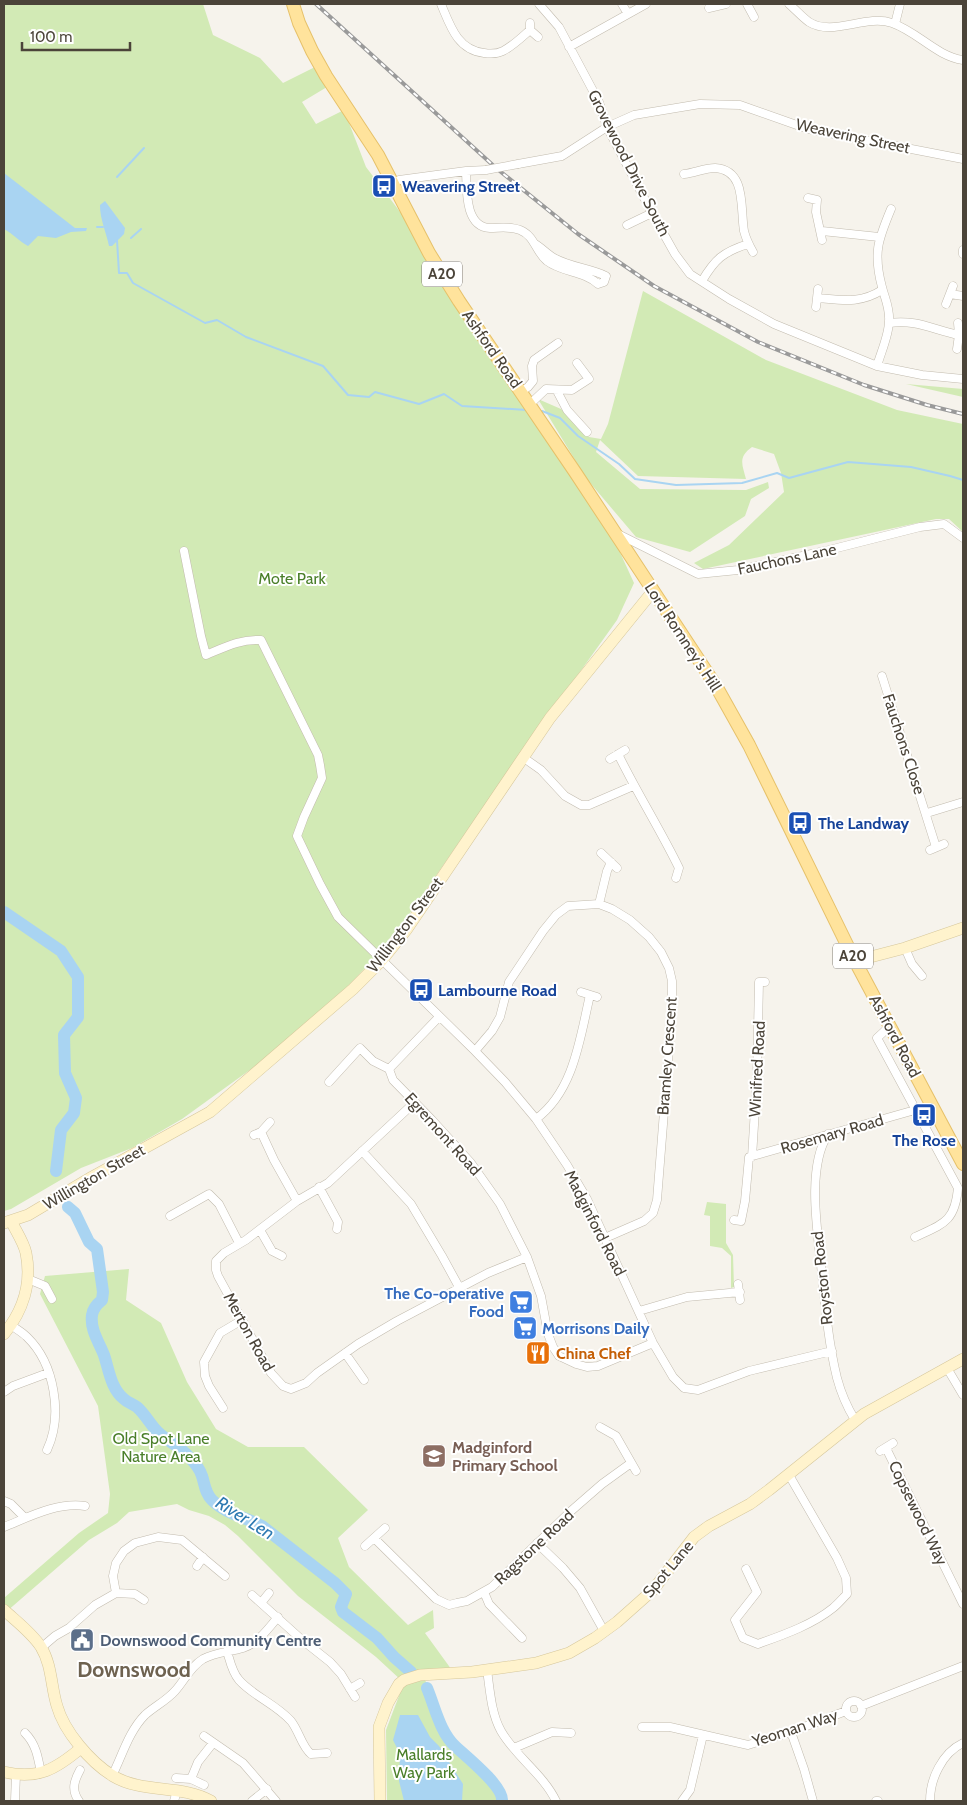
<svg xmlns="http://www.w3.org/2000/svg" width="967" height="1805" font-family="Cabin,sans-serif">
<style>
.green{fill:#d2eab5}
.water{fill:#a9d4f2}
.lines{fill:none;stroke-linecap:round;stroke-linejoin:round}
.stream{stroke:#a9d4f2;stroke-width:2}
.river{stroke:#a9d4f2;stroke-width:12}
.street-casing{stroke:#c2bbae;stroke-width:9}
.secondary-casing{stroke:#d6c79b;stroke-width:12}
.primary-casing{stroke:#e6c16a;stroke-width:14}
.street{stroke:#fff;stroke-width:8}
.secondary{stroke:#fff3cd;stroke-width:11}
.primary{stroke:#ffe39c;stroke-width:12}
.rail-casing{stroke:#9a9a9a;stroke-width:4}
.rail{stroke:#fff;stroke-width:2;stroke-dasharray:5.5;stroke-linecap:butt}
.street-bridge-casing{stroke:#c2bbae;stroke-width:9;stroke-linecap:butt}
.street-bridge{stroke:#fff;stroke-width:8}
.labels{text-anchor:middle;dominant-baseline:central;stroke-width:4;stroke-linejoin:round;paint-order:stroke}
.shield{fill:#fff;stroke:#817c74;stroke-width:1}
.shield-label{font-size:15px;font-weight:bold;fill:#4b4439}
.street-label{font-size:16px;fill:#4b4439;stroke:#fff}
.transit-label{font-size:16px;font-weight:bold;fill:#164399;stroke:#fff;text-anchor:start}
.park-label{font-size:16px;fill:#4a7f2a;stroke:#fff}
.shop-label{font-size:16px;font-weight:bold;fill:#366cbe;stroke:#fff;text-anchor:end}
.food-label{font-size:16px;font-weight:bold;fill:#c56008;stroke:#fff;text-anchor:start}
.education-label{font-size:16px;font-weight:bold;fill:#785e54;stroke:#fff;text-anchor:start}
.service-label{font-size:16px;font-weight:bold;fill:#4e5e75;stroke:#fff;text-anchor:start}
.water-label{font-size:18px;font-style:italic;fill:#2e7ab2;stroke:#fff}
.district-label{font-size:21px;font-weight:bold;fill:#6e6250;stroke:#fff}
</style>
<rect width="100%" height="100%" fill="#f6f3ec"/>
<path class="green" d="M4,4H203L213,35L260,58L283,83L315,67L327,87L302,102L316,124L344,110L366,167L410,225L507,383L566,463L618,548L634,583L617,620L480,812L408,916L366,967L340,995L265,1059L182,1119L132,1148L81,1168L11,1209L4,1211Z
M643,291L766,360L897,410L963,424V532L949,519H936L703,569L694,563L729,545L784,492L781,473L774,454L752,447C738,457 742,464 746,479L638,476L600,440L596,452L640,489L746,490L768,482L769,488L751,499L745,516L690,552L636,537L586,478L538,399L561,409L589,437L601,439L608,424Z
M906,384L963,389V397Z
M707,1202L726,1204V1243L733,1255L734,1287L731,1288V1256L722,1248L710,1246V1216L704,1215Z
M129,1269L126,1300L161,1323L187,1382L216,1429L248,1447H304L368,1510L338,1538L349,1567L408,1625L433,1610L434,1628L425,1633L454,1673L423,1678L430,1687L449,1734L503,1788V1801H387L386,1730L402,1688V1681L376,1657L298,1596L238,1536L225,1525L209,1516L189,1510L177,1504L129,1512L117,1523L89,1540L6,1612L4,1610V1598L79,1533L108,1513L110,1494L98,1406L40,1294L45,1276Z"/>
<path class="water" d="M4,173L75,228H87L86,231L71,232L56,238L38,236L28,246C19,241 13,234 4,229Z
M105,201L125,228L124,234L112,246H109C106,231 100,220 100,205Z
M400,1715H418L430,1737L439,1746L463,1784L462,1801H404L399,1781L400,1754L393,1740Z"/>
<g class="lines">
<path class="stream" d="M117,177L144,148
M97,227H103
M131,238L141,229
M117,240L119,273H127L133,283L205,323L217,320L246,337L323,366L348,395L369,397L375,392L419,404L444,394L462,406L527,410
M542,411L560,418L578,436L619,464L635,479L676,485L742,483L777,473L789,478L848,462L911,467L950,476L963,480"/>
<path class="river" d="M4,912L61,951L78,977V1017L64,1035L65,1073L76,1098L74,1113L61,1130L56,1171
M68,1207L75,1213L89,1242L97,1249L103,1292L102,1300C97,1304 93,1308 92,1315C90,1330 99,1342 104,1355C109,1370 111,1389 124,1399C128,1403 133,1404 137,1407C146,1415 151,1426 159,1433C169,1442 181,1447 189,1457C194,1462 200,1469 202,1476C205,1485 205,1493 212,1500C226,1514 245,1517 262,1526L335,1583L346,1594L341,1607L343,1612L377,1638L394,1657L411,1672
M427,1688C435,1707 440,1733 456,1747C467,1757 504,1787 502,1801"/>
<defs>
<path id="street" d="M441,4C450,25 457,50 484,53C490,54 497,54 503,51C513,46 522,37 530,30
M539,4L559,27L599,102L607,127L652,213L675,254L690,274L729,299L774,324L877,366L922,375L963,379
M622,4L628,14
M747,4L754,17
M789,4C796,10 802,17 809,22C833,37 865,14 892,23C918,32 936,56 963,60
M709,8L726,4
M530,23V30L538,37
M895,24L900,4
M569,47L646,4
M518,164L562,156L607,127L634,115L700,104L740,105L808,129L963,159
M466,171C467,188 464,227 490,228C500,228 510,226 520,230C535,236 535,251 547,261C563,273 584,271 598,284L604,282L606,276C589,268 570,267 554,258C547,254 542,248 535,244
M684,174C694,173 705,168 715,168C747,170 740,208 744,231C746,239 749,245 753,252
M399,180L466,171L486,170
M808,198L817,200L816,212L822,240
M627,225L652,213
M822,231L879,237
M963,254V250
M702,281C715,259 723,252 748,244
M950,294L963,296
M817,298C842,300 860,304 882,290
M946,304L953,286
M816,307L818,289
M889,323C917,319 933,330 959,335
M957,349L959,335L958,323
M877,366C881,352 889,335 889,321C890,308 885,299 882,287C873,253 878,240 891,209
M522,391L528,387L533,381L532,366L534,360L558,343
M557,391L567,410L587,432
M530,404L546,389L572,390L589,379L577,363
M618,534L698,574L738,570L825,551L920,527L944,524L963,538
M184,551L201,636L206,655C225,647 240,639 261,640L318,755L320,765L322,778L304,817L297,836L320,884L338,917L475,1051L505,1082L536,1119L567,1165L587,1199L653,1343L673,1377L684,1388L698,1390L749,1371L832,1351
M882,676L936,847
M618,754C637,793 660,829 679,868L676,878
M524,758L541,770L565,796L581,805H589L633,786
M610,759L625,750
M927,813L963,802
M930,850L944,844
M601,853L617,868
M599,904L607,871L611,862
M905,948L912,964L922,976
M581,992L597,997
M890,1026L877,1038L958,1188C955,1222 943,1224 915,1237
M475,1051L492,1031L500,1017L509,982L543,931L556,915L568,906L599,904L612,909L630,920L649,937L661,952L669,968L672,981V1011L657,1200L653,1213L644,1221L605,1238
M389,1069L393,1080L432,1120L471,1163L500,1204L527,1257L541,1296L548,1334L553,1347L559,1356L576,1364L587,1367L598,1366L653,1343
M389,1069L439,1017
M329,1082L360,1048L373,1061L389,1069
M414,1103L328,1183L297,1201L246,1240L224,1253L216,1261V1270L218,1276L271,1373L283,1386L291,1389L306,1383L317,1373L358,1344L397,1321L488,1273L527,1257
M536,1119C574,1091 580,1038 590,995
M261,1132L274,1160L297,1201
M828,1134C807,1167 817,1228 821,1265C825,1303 828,1341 837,1378C841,1393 847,1407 855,1420
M254,1135L261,1132L270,1122
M362,1151L411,1204L442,1256L459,1287
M752,1157L757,1077L759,982H765
M319,1187L338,1222L337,1229
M170,1216L209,1194L219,1204L239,1243
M734,1220L741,1221L745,1201L749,1157L915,1110
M260,1230L272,1251L282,1256
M28,1279L45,1286L52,1299
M738,1284L740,1300
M639,1311L687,1297L740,1292
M11,1325C16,1329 22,1332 27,1337C55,1364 63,1416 47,1450
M345,1353L364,1380
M947,1368L963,1395
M4,1392L13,1386L48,1373
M223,1408L209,1386L205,1376L204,1362L220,1333L242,1320
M600,1427L616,1436L636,1471
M886,1448L963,1604
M880,1451L893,1443
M4,1501L11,1504L24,1517
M4,1527C29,1517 57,1502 85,1506
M374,1538L436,1599L449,1605L457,1603L467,1601L492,1587L571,1511L602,1484L631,1463
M537,1543L563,1568L580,1588L604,1631
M365,1546L385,1528
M197,1566L203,1557
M746,1569L757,1592L735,1620L743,1638L758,1644C783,1635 812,1625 833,1608C838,1604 842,1599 847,1594L846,1578L837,1558L789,1475
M484,1592L489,1604L522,1638
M116,1593L113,1576L116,1563L124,1551L135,1543L158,1537L182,1540L225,1576
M252,1595L301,1639L330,1662L341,1674L355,1697
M261,1603L269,1593
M41,1648L55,1636L69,1628L95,1605L116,1593L135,1594L144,1600
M227,1651C230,1661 232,1672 239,1680C253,1696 276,1704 291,1721C299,1731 302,1747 311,1754L327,1753
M487,1670C490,1690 491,1713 501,1731C516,1757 543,1774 556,1801
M350,1689L360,1683
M846 1709a8 8 0 1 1 16 0a8 8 0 1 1-16 0Z
M861,1706L963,1666
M642,1727H670L748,1745L791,1732L846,1711
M791,1732L804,1769L813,1801
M25,1733C36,1744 38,1757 41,1773
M204,1736L243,1763L276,1801
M514,1748L552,1732L571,1733
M112,1776C122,1756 129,1731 145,1715C155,1706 166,1701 175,1691C185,1680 190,1667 203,1659C216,1652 230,1652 243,1648C258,1643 268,1629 278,1617
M176,1778L191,1779L204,1785
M191,1779L198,1762L213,1743
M15,1801L16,1774
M79,1801C71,1790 74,1781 80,1770
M174,1801L177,1791
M252,1801L267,1789
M682,1801L690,1790L703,1735
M876,1801H878
M930,1801C930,1779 942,1753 963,1743"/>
<path id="secondary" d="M855,961L905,948L963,928
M4,1223L28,1215L92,1177L210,1112L353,989L382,960L407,929L550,718L653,591
M4,1334C23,1311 32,1283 26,1253C24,1243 16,1231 11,1221
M4,1610C16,1621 32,1633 41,1647C52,1665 51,1687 57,1706C64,1731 90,1762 113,1776C143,1794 181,1784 211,1801
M4,1772C38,1780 56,1769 81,1748
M380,1801L379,1727L388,1703L399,1684L404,1680L420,1675L472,1672L536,1663L569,1653L595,1638L617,1622L653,1590L694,1537L709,1526L750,1504L769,1490L864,1414L963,1359"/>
<path id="primary" d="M293,4L299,23L312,51L326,76L378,155L429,253L459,301L575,472L716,686L749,745L855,961L963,1164"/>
</defs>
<use href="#street" class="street-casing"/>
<use href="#secondary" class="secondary-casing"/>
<use href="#primary" class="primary-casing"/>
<use href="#street" class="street"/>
<use href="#secondary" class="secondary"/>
<use href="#primary" class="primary"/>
<defs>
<path id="rail" d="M316,4L496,168L578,234L654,286L758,342L864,385L927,405L963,414"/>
</defs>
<use href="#rail" class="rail-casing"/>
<use href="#rail" class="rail"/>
<defs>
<path id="street-bridge" d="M486,170L518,164"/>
</defs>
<use href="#street-bridge" class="street-bridge-casing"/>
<use href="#street-bridge" class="street-bridge"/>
</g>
<defs>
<symbol id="bus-square" viewBox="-11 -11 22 22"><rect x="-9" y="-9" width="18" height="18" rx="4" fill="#1a4fb4" stroke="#fff"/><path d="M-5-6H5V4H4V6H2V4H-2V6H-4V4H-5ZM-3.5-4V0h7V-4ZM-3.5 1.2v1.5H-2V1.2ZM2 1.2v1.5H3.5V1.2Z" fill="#fff"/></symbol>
<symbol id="supermarket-square" viewBox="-11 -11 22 22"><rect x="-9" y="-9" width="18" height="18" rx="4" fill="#3f7fe0" stroke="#fff"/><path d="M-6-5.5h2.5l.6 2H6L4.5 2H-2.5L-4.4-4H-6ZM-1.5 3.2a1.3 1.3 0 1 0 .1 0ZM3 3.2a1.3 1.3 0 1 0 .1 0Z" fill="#fff"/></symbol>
<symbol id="restaurant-square" viewBox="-11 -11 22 22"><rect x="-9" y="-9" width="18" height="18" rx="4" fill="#e8710a" stroke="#fff"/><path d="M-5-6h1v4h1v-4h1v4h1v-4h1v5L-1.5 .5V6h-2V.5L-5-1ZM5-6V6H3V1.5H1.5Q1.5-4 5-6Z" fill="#fff"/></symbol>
<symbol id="school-square" viewBox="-11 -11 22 22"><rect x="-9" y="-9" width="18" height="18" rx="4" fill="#8d6e63" stroke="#fff"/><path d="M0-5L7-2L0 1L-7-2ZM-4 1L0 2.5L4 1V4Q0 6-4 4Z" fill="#fff"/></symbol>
<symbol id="civic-square" viewBox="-11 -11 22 22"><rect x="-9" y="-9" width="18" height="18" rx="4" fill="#5c6f8a" stroke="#fff"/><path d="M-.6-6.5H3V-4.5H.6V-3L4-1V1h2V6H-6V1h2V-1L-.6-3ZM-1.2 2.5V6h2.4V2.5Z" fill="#fff"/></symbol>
</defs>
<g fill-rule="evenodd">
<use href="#bus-square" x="370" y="172" width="28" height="28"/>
<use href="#bus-square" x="786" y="809" width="28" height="28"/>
<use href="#bus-square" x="407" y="976" width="28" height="28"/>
<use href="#bus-square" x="910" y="1101" width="28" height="28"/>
<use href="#supermarket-square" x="507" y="1288" width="28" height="28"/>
<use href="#supermarket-square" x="511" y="1314" width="28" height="28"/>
<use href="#restaurant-square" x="524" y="1339" width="28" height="28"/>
<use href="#school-square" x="420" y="1442" width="28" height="28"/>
<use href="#civic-square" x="68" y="1626" width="28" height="28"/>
</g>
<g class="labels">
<g class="shield">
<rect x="422" y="261.5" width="40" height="25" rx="4"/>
<rect x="833" y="943.5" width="40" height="25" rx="4"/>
</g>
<g class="shield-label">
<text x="442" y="274">A20</text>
<text x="853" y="956">A20</text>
</g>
<g class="street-label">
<text transform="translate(853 136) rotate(12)">Weavering Street</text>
<text transform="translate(629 163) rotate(63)">Grovewood Drive South</text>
<text transform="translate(492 349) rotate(55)">Ashford Road</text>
<text transform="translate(787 559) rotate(-12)">Fauchons Lane</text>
<text transform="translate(683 637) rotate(57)">Lord Romney's Hill</text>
<text transform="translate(904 744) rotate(72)">Fauchons Close</text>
<text transform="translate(405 925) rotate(-53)">Willington Street</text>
<text transform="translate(895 1036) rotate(62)">Ashford Road</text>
<text transform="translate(667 1056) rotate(-86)">Bramley Crescent</text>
<text transform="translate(757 1069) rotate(-87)">Winifred Road</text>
<text transform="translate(443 1134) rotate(48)">Egremont Road</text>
<text transform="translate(832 1134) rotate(-16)">Rosemary Road</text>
<text transform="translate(94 1177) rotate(-30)">Willington Street</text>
<text transform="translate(595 1223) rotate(63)">Madginford Road</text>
<text transform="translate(822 1278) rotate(-96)">Royston Road</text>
<text transform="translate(249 1332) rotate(61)">Merton Road</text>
<text transform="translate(918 1513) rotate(64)">Copsewood Way</text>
<text transform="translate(534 1547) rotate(-43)">Ragstone Road</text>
<text transform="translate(668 1569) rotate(-50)">Spot Lane</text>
<text transform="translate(795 1728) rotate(-18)">Yeoman Way</text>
</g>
<g class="transit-label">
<text x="402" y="186">Weavering Street</text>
<text x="818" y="823">The Landway</text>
<text x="438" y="990">Lambourne Road</text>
<text x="924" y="1140" text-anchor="middle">The Rose</text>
</g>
<g class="park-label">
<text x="292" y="578">Mote Park</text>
<text x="161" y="1438">Old Spot Lane<tspan x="161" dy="18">Nature Area</tspan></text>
<text x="424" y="1754">Mallards<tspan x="424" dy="18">Way Park</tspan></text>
</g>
<g class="shop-label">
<text x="504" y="1293">The Co-operative<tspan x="504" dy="18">Food</tspan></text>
<text x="542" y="1328" text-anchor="start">Morrisons Daily</text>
</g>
<g class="food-label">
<text x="556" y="1353">China Chef</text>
</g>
<g class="education-label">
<text x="452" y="1447">Madginford<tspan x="452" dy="18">Primary School</tspan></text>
</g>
<g class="service-label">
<text x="100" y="1640">Downswood Community Centre</text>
</g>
<g class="water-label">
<text transform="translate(245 1518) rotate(32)">River Len</text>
</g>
<g class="district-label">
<text x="134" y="1669">Downswood</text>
</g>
</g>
<rect width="967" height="1805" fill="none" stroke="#4b4439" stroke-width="10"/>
<path d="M22 42v8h108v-8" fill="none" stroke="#4b4439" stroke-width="2.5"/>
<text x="30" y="42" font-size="15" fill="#4b4439" stroke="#ffffff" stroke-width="4" paint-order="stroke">100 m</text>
</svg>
